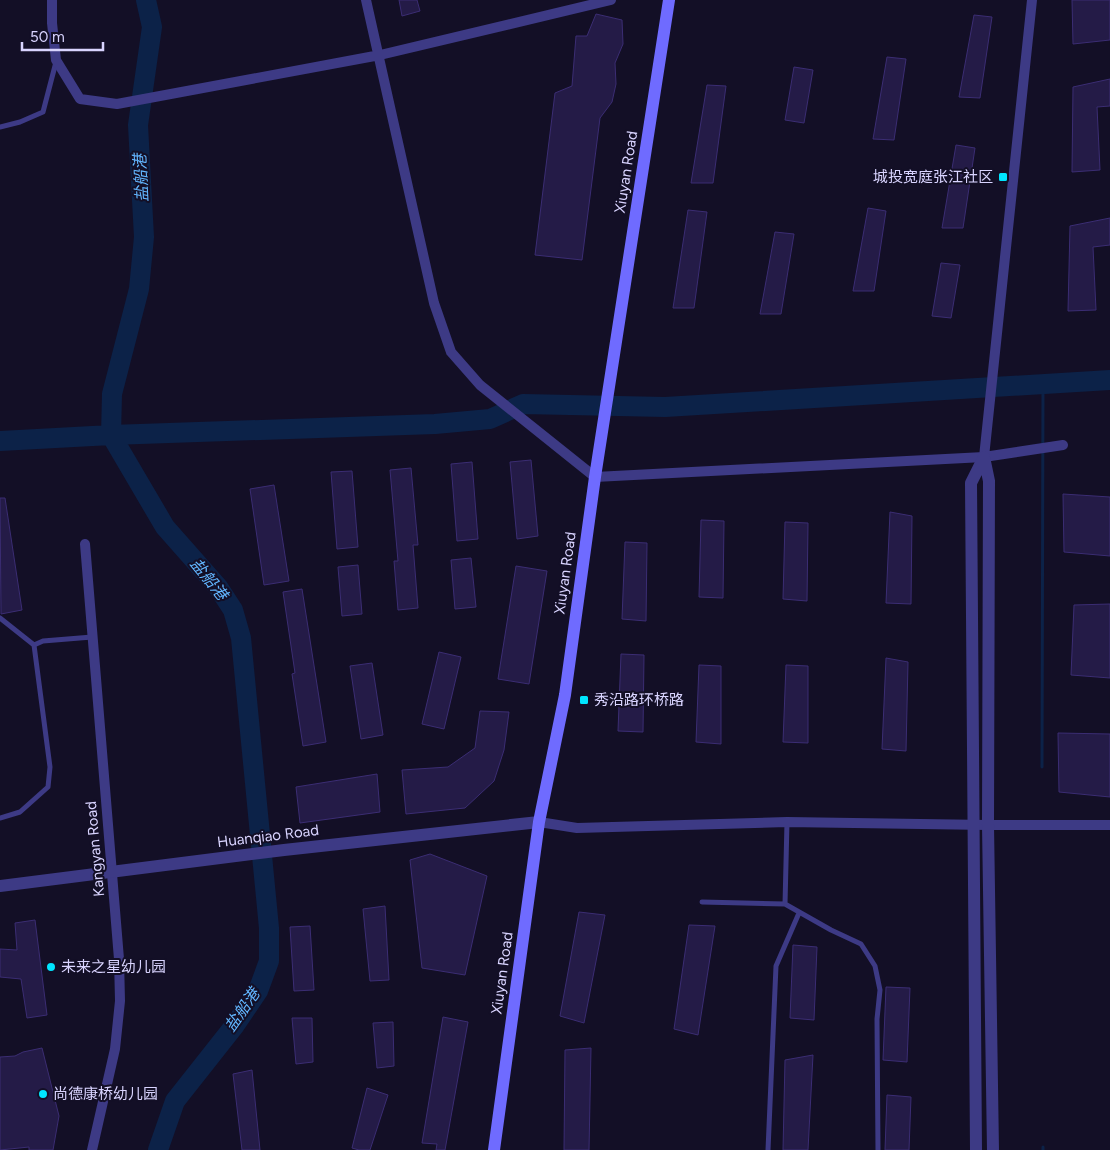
<svg xmlns="http://www.w3.org/2000/svg" width="1110" height="1150" font-family="Figtree,'Noto Sans SC',sans-serif">
<style>
.lines{fill:none;stroke-linecap:round;stroke-linejoin:round}
.stream{stroke:#0c2248;stroke-width:3}
.river{stroke:#0c2248;stroke-width:20}
.building{fill:#241b47;stroke:#3b2d73}
.service{stroke:#3d3a85;stroke-width:5}
.minor{stroke:#3d3a85;stroke-width:10}
.tertiary{stroke:#3d3a85;stroke-width:12}
.secondary{stroke:#6f6bff;stroke-width:12}
.poi-dot{fill:#00e5ff;stroke:#130f26;stroke-width:2}
.labels{text-anchor:middle;dominant-baseline:central;stroke-width:4;stroke-linejoin:round;paint-order:stroke}
.street-label{font-size:15px;fill:#d9d4ff;stroke:#130f26}
.poi-label{font-size:15px;fill:#d9d4ff;stroke:#130f26;text-anchor:start}
.water-label{font-size:16px;font-style:italic;fill:#62b6ff;stroke:#130f26}
</style>
<rect width="100%" height="100%" fill="#130f26"/>
<g class="lines">
<path class="stream" d="M1042,767L1043,384
M1043,1150V1147"/>
<path class="river" d="M146,0L152,27L138,125L144,237L139,289L112,394L111,435L165,527L218,587L233,610L241,638L269,928V961L258,991L235,1025L175,1101L158,1150
M0,441L111,435L435,424L490,419L523,404L665,407L1110,380"/>
</g>
<path class="building" d="M399,0H417L420,11L402,16Z
M1072,0H1110V40L1073,44Z
M596,14L622,20L623,44L615,63L616,84L612,102L600,118L582,260L535,255L555,93L572,86L576,36H587Z
M974,15L992,17L980,98L959,97Z
M887,57L906,59L894,140L873,139Z
M794,67L813,70L804,123L785,120Z
M1110,79V106L1097,107L1100,170L1072,172L1073,87Z
M707,85L726,86L713,183H691Z
M956,145L975,148L963,228H942Z
M868,208L886,211L874,291H853Z
M688,210L707,212L694,308H673Z
M1110,218V245L1093,247L1096,310L1068,311L1070,226Z
M775,232L794,234L781,314H760Z
M941,263L960,265L951,318L932,316Z
M531,460L538,536L517,539L510,462Z
M472,462L478,539L457,541L451,464Z
M411,468L418,545H413L418,608L398,610L394,561H398L390,470Z
M352,471L358,547L337,549L331,472Z
M274,485L289,581L264,585L250,489Z
M1063,494L1110,497V556L1064,552Z
M0,498H5L22,610L1,614Z
M890,512L912,516L911,604L886,603Z
M701,520L724,521L723,598L699,597Z
M785,522L808,523L807,601L783,599Z
M625,542L647,543L646,621L622,619Z
M471,558L476,607L455,609L451,560Z
M358,565L362,614L342,616L338,567Z
M516,566L547,571L529,684L498,679Z
M302,589L326,742L303,746L292,674L295,673L283,592Z
M1110,604V678L1071,675L1074,605Z
M439,652L461,657L444,729L422,724Z
M621,654L644,655L643,732L618,731Z
M886,658L908,662L906,751L882,749Z
M372,663L383,735L361,739L350,666Z
M699,665L721,666V744L696,742Z
M786,665L808,666V743L783,742Z
M480,711L509,712L504,750L494,781L465,808L406,814L402,770L448,767L475,748Z
M1058,733L1110,734V797L1059,792Z
M377,774L380,812L300,823L296,787Z
M430,854L487,876L465,975L422,968L410,860Z
M385,906L389,980L370,981L363,909Z
M579,912L605,915L584,1023L560,1016Z
M35,920L47,1015L27,1018L21,979L0,977V949L17,950L15,923Z
M689,925L715,926L698,1035L674,1029Z
M310,926L314,990L294,991L290,927Z
M793,945L817,947L814,1020L790,1018Z
M886,987L910,988L907,1062L883,1060Z
M443,1017L468,1022L445,1150H436L437,1144L422,1143Z
M292,1018H312L313,1062L296,1064Z
M393,1022L394,1066L377,1068L373,1023Z
M42,1048L59,1116L53,1150H29V1147L0,1150V1057L15,1056L23,1052Z
M591,1048L589,1150H564L565,1050Z
M813,1055L808,1150H783L785,1060Z
M252,1070L260,1150H242L233,1074Z
M367,1088L388,1095L370,1150H359L352,1148Z
M887,1095L911,1097L909,1150H885Z"/>
<g class="lines">
<path class="service" d="M0,127L20,122L43,112L56,62
M0,618L34,645L50,767L48,787L20,812L0,818
M34,645L43,641L92,637
M702,902L785,904L831,930L861,944L875,966L880,990L877,1019L878,1150
M785,904L787,822
M768,1150L776,966L799,913"/>
<path class="minor" d="M52,0V23L56,60L80,99L117,104L380,55L611,0
M366,0L434,303L451,352L480,385L595,477L984,457L1063,445
M984,457L1032,0
M85,544L119,959L120,1001L115,1049L92,1150
M539,822L577,828L787,822L988,825H1110"/>
<path class="tertiary" d="M984,457L989,481L988,825L993,1150
M0,886L284,850L539,822
M976,1150L971,483L984,457"/>
<path class="secondary" d="M494,1150L539,822L565,695L595,477L669,0"/>
</g>
<g class="poi-dot">
<rect x="998" y="172" width="10" height="10" rx="2.5"/>
<rect x="579" y="695" width="10" height="10" rx="2.5"/>
<circle cx="51" cy="967" r="5"/>
<circle cx="43" cy="1094" r="5"/>
</g>
<g class="labels">
<g class="street-label">
<text transform="translate(626 172) rotate(-81)">Xiuyan Road</text>
<text transform="translate(565 573) rotate(-82)">Xiuyan Road</text>
<text transform="translate(268 836) rotate(-7)">Huanqiao Road</text>
<text transform="translate(95 849) rotate(-95)">Kangyan Road</text>
<text transform="translate(502 973) rotate(-82)">Xiuyan Road</text>
</g>
<g class="poi-label">
<text x="993" y="177" text-anchor="end">城投宽庭张江社区</text>
<text x="594" y="700">秀沿路环桥路</text>
<text x="61" y="967">未来之星幼儿园</text>
<text x="53" y="1094">尚德康桥幼儿园</text>
</g>
<g class="water-label">
<text transform="translate(141 178) rotate(-93)">盐船港</text>
<text transform="translate(209 579) rotate(51)">盐船港</text>
<text transform="translate(242 1010) rotate(-55)">盐船港</text>
</g>
</g>
<path d="M22 42v8h81v-8" fill="none" stroke="#d9d4ff" stroke-width="2.5"/>
<text x="30" y="42" font-size="15" fill="#d9d4ff" stroke="#130f26" stroke-width="4" paint-order="stroke">50 m</text>
</svg>
